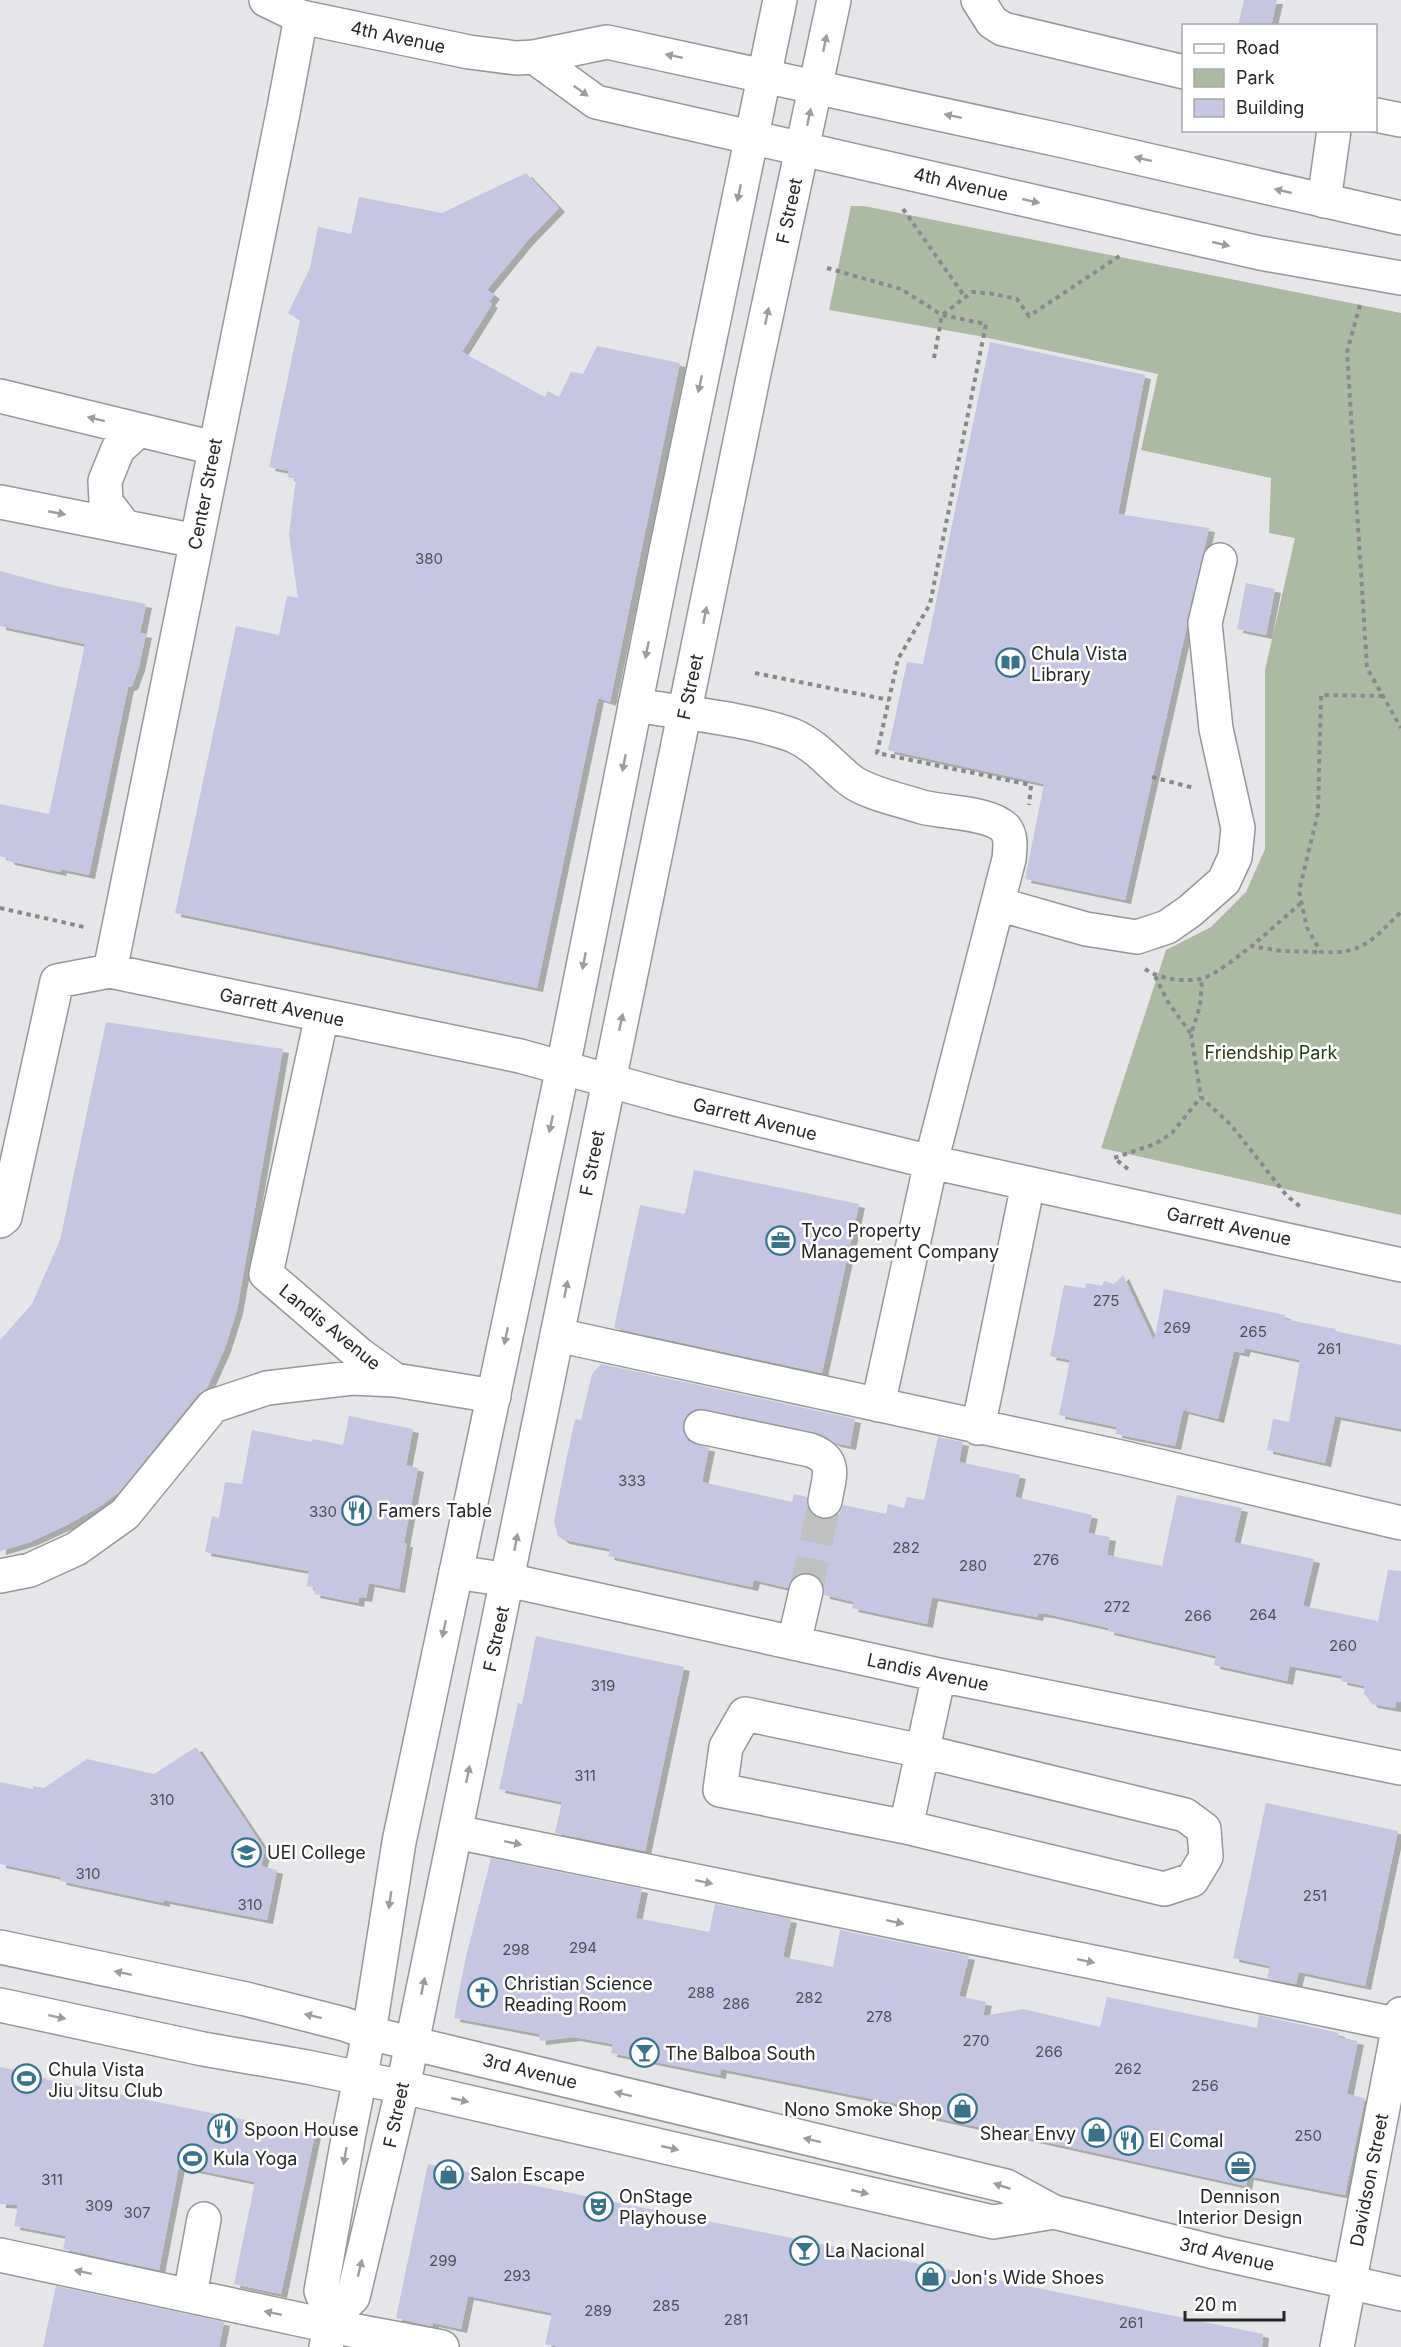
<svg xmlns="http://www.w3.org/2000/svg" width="1401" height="2347" font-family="Inter,sans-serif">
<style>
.green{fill:#acbaa3}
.building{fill:#c6c5e2;filter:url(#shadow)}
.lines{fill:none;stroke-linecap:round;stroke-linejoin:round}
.minor-tunnel{stroke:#c0c0c1;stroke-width:33;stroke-dasharray:33 16;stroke-linecap:butt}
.minor-casing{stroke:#979799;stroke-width:36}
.major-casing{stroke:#979799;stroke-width:36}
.path{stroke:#89898b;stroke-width:4;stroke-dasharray:4.5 4.5;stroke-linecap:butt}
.minor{stroke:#fff;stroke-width:33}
.major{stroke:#fff;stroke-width:33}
.oneway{fill:#9d9d9e}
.labels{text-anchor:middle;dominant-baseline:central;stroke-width:5;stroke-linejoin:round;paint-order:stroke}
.number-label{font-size:15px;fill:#4e4e56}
.street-label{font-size:18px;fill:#262627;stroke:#fff}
.poi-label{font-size:18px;fill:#262627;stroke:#fff;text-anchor:start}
.park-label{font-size:18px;fill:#263c14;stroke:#fff}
</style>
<defs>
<filter id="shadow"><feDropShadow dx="6" dy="4" stdDeviation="0" flood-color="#0004"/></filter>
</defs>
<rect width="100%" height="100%" fill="#e6e6e8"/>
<path class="green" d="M851,206H864L1401,313V1215L1101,1148L1166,950L1211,927L1246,892L1265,849V670L1295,538L1269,533L1271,478L1141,450L1158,374L979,336L829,310Z"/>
<path class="building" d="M1244,0H1277L1271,26H1238Z
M526,173L559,208L528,240L487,290L494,295L489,302L492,304L462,352L545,397L548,391L559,397L571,372L583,374L597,346L680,363L610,702L598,698L537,988L175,913L236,626L279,635L287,596L298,598L289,535L296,479L288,477L289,471L269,467L300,320L288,313L310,268L318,227L351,234L359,197L442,213Z
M990,342L1145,375L1118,514L1209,528L1125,900L1025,879L1044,784L888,750L907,662L923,664Z
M0,571L56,586L146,604L140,633L146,634L139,667L132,686L128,687L89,875L61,869L60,872L9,861L7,858L0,856V804L49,814L85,644L0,626Z
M1246,583L1275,589L1266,635L1237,629Z
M106,1022L283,1049L237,1310L225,1348L207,1388L198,1394L119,1492L102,1505L67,1525L30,1542L0,1551V1340L32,1304L60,1240Z
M694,1170L859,1204L822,1373L614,1328L640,1205L685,1214Z
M1123,1275L1154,1341L1164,1289L1285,1315L1284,1319L1336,1329L1335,1331L1401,1345V1429L1335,1416L1325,1463L1267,1450L1273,1419L1289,1422L1300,1360L1245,1348L1243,1353L1234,1351L1218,1419L1183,1410L1175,1446L1116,1434L1117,1427L1059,1415L1070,1360L1050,1356L1064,1285L1085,1288L1086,1283L1102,1286L1104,1281L1114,1284Z
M601,1364L855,1419L850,1446L835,1443L814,1432L705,1409H695L687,1414L683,1423V1432L688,1441L709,1448L702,1482L792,1502L794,1494L807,1497L808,1508L812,1515L821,1519L832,1518L840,1513L843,1505L886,1514L888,1504L904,1508L907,1497L924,1500L938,1437L963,1442L959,1462L1020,1475L1015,1497L1092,1515L1088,1533L1110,1537L1107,1555L1162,1566L1177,1495L1242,1508L1234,1542L1314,1559L1303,1606L1378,1621L1388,1570L1401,1571V1702L1396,1701L1395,1708L1372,1704L1364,1693L1365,1686L1341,1681L1342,1676L1290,1666L1287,1681L1214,1665L1216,1656L1108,1631L1109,1628L1047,1614L1038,1613L1037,1617L932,1597L927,1624L852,1608L854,1602L824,1595V1585L819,1578L811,1573H801L793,1578L788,1588L754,1580L752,1587L608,1556L610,1549L564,1540L558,1536L554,1521L566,1461L575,1419L581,1420L592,1374Z
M349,1416L413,1429L406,1465L418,1468L404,1543H407L399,1589L369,1583L366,1598L359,1597L358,1603L314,1594L315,1588L307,1586L309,1571L205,1552L212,1516L219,1518L225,1482L242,1484L252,1430L312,1442L313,1439L343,1445Z
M536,1636L684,1667L645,1851L555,1833L562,1802L499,1789L518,1703L522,1704Z
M196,1747L265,1850L261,1866L277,1870L267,1920L164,1900V1903L60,1881L61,1877L0,1864V1782L33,1789V1786L44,1788L87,1759L154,1774Z
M1266,1803L1398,1831L1365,1986L1299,1972L1296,1984L1267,1979L1270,1966L1233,1958Z
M491,1858L642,1889L636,1918L709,1932L715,1904L791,1919L783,1957L833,1967L840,1930L969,1956L959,1996L986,2002L983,2016L1023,2009L1100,2027L1107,1997L1257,2028L1259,2015L1339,2033L1338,2037L1358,2041L1347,2094L1365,2098L1345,2195L1248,2176L1246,2186L901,2110L903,2105L721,2069L720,2075L611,2053L613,2044L574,2037L540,2041L539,2034L454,2018L465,1961Z
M0,2067L40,2075L39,2078L315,2134L281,2294L234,2284L255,2182L179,2166L159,2270L63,2249L66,2236L14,2226L18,2205L0,2204Z
M428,2164L1263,2334L1262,2347H560L545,2344L552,2313L468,2296L461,2329L433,2323V2326L426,2325L396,2318Z
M56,2286L224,2322L219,2347H43Z"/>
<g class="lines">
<path class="minor-tunnel" d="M806,1591L825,1501"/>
<defs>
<path id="minor" d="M978,0L992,22L1003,29L1184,72
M1376,115L1401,120
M1324,201L1334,130
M0,396L214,448
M0,502L196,541
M125,527L106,502L105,481L118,449L139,430
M635,705C683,713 748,719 792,735C816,745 830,764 850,780C866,793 901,800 922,807C944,813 989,812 1005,828C1012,837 1010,848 1009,859L931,1162L878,1405
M998,904L1086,929L1137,937L1167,927L1190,911L1224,881L1235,857L1238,828L1216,729L1205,623L1220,560
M110,971L283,113L301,17
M322,1015L266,1274L359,1354L395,1380
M0,1221L5,1217L57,981L110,971L520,1056L672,1098L931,1162L1401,1265
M557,1335L1125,1458L1401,1523
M701,1427L810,1450C838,1460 829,1476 825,1501
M978,1428L1028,1184
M456,1572L508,1580L939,1675L1401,1768
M0,1576L30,1570L76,1549L125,1514L213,1406L267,1388L352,1378L395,1380L494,1396
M794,1643L806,1591
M745,1714L922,1751L1185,1815L1204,1829L1206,1857L1192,1880L1164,1889L906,1827L720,1790L726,1747Z
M906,1827L939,1675
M456,1832L1401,2025
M0,2255L330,2326L442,2347
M190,2295L204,2219
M1337,2347L1401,2014"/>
<path id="major" d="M266,0L301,17L469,52L516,58L534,57L607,42L1064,141L1401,218
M534,57L596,102L1260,253L1401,278
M0,1947L246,1999L344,2024L369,2033L1006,2186L1054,2212L1218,2253L1401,2294
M0,2005L203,2049L307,2067L403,2087L993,2222L1054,2212
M332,2317L321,2291L349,2133L369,2033L399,1842L563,1067L666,551L780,0
M326,2347L332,2317L353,2297L403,2087L754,373L834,0"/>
</defs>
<use href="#minor" class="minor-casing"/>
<use href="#major" class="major-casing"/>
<path class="path" d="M903,209L965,297
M827,268L901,289L942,315L986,324L930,604L898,659L877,753L1031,785L1029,805
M1360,305L1347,352L1367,668L1401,728
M934,358L942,315L972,292L994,294L1017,299L1029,316L1121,255
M755,673L889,700
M1383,696L1321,695L1318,813L1299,891L1307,928L1321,952C1363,955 1373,939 1401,912
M1152,777L1194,788
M1301,903L1252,946L1281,951L1321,952
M0,908L84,927
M1145,969C1160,979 1182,982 1200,979C1215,976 1239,955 1252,946
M1155,976L1168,1002L1191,1034L1200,1006L1202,979
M1191,1034L1201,1097L1231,1125L1287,1196L1302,1208
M1128,1169L1114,1158L1155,1144L1172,1133L1201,1097"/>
<use href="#minor" class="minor"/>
<use href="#major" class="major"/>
</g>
<defs><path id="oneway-solid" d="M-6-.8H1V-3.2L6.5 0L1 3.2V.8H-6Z" transform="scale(1.5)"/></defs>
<g class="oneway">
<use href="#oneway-solid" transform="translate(825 43) rotate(-78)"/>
<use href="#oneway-solid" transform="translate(674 56) rotate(-168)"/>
<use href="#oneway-solid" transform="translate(581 91) rotate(36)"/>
<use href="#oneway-solid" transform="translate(953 116) rotate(-168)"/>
<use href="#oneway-solid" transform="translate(809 117) rotate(-78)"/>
<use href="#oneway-solid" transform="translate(1143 159) rotate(-167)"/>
<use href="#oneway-solid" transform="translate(1283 191) rotate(-167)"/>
<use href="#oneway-solid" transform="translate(739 193) rotate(102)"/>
<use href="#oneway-solid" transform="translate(1031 201) rotate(13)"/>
<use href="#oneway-solid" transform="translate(1221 244) rotate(13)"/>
<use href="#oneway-solid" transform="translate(767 316) rotate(-78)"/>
<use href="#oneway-solid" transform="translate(700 384) rotate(102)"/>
<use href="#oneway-solid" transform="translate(96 419) rotate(-166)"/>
<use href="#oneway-solid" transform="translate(57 513) rotate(11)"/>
<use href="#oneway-solid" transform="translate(705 615) rotate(-79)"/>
<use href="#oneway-solid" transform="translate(647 650) rotate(101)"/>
<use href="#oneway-solid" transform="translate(624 763) rotate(101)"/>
<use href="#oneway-solid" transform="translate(584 961) rotate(101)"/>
<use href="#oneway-solid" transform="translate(621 1022) rotate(-78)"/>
<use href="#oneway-solid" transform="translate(551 1124) rotate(102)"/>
<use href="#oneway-solid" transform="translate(566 1289) rotate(-79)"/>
<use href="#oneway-solid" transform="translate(506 1336) rotate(102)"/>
<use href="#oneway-solid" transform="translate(516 1542) rotate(-79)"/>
<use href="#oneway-solid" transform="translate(444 1629) rotate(102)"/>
<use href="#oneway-solid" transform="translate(468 1774) rotate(-78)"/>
<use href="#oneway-solid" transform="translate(513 1843) rotate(12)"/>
<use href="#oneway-solid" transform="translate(704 1882) rotate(12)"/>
<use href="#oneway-solid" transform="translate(390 1900) rotate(98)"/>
<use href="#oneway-solid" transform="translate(895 1922) rotate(12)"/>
<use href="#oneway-solid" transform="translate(1086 1961) rotate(12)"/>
<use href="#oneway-solid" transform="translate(123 1973) rotate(-168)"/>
<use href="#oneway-solid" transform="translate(423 1986) rotate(-78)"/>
<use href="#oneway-solid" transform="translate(313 2016) rotate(-166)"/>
<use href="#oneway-solid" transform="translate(57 2017) rotate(12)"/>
<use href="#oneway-solid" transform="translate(623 2094) rotate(-166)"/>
<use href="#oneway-solid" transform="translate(460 2100) rotate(13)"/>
<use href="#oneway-solid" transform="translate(812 2140) rotate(-166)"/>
<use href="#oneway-solid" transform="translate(670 2148) rotate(13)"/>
<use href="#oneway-solid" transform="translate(345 2156) rotate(100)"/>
<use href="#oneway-solid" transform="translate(1002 2186) rotate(-162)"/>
<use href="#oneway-solid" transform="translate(860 2192) rotate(13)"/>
<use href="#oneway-solid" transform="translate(360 2268) rotate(-76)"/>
<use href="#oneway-solid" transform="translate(83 2272) rotate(-168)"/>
<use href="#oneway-solid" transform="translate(273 2313) rotate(-168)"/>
</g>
<defs>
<symbol id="library-ring" viewBox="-11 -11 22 22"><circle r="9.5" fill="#fff" stroke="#38738b" stroke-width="1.5"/><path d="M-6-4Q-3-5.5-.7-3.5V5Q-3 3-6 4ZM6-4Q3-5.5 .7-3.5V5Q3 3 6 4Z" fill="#38738b"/></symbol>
<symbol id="office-ring" viewBox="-11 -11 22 22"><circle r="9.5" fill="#fff" stroke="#38738b" stroke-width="1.5"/><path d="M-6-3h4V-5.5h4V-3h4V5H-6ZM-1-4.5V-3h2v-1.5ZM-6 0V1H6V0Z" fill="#38738b"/></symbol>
<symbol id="restaurant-ring" viewBox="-11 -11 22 22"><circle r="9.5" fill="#fff" stroke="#38738b" stroke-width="1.5"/><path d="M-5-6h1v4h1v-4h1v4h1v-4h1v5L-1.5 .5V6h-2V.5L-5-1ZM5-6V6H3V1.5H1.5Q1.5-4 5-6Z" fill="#38738b"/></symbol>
<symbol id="university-ring" viewBox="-11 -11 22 22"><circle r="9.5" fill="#fff" stroke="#38738b" stroke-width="1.5"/><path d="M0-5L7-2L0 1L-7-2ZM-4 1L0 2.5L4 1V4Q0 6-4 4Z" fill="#38738b"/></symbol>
<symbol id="church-ring" viewBox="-11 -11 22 22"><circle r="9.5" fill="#fff" stroke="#38738b" stroke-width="1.5"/><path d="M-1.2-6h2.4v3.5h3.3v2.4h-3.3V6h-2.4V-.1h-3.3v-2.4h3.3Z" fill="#38738b"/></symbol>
<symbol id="bar-ring" viewBox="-11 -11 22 22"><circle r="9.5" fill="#fff" stroke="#38738b" stroke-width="1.5"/><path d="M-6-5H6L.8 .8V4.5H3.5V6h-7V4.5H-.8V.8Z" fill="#38738b"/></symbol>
<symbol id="stadium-ring" viewBox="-11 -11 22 22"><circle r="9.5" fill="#fff" stroke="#38738b" stroke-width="1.5"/><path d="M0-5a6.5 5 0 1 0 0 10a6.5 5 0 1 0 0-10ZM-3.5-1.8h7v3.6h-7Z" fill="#38738b"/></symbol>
<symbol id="shop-ring" viewBox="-11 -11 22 22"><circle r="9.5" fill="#fff" stroke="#38738b" stroke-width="1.5"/><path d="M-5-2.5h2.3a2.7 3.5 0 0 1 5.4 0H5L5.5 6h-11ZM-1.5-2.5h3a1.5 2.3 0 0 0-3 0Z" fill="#38738b"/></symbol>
<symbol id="theatre-ring" viewBox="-11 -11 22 22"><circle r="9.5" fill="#fff" stroke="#38738b" stroke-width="1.5"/><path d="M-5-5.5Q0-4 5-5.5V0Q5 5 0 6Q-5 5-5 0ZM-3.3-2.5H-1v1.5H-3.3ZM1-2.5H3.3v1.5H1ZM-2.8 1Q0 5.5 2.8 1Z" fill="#38738b"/></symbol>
</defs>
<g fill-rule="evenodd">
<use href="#library-ring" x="994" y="646" width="33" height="33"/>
<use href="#office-ring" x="764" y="1224" width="33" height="33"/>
<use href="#restaurant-ring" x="340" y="1494" width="33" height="33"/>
<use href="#university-ring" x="230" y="1836" width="33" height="33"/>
<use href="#church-ring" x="466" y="1976" width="33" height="33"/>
<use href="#bar-ring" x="628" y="2036" width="33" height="33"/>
<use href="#stadium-ring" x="10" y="2062" width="33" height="33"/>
<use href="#shop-ring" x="946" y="2092" width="33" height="33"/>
<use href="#restaurant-ring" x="206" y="2112" width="33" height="33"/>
<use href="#shop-ring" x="1080" y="2116" width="33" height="33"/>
<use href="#restaurant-ring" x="1112" y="2124" width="33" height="33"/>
<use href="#stadium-ring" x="176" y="2142" width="33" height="33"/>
<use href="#office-ring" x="1224" y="2150" width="33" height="33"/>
<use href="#shop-ring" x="432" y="2158" width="33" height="33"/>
<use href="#theatre-ring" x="582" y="2190" width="33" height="33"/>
<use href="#bar-ring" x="788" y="2234" width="33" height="33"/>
<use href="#shop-ring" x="914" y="2260" width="33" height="33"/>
</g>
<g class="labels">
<g class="number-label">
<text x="429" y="558">380</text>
<text x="1106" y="1300">275</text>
<text x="1177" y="1327">269</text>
<text x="1253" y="1331">265</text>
<text x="1329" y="1348">261</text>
<text x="632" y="1480">333</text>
<text x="323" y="1511">330</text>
<text x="906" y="1547">282</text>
<text x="1046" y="1559">276</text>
<text x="973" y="1565">280</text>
<text x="1117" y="1606">272</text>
<text x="1263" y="1614">264</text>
<text x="1198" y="1615">266</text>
<text x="1343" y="1645">260</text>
<text x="603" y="1685">319</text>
<text x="585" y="1775">311</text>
<text x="162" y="1799">310</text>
<text x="88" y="1873">310</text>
<text x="1315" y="1895">251</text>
<text x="250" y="1904">310</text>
<text x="583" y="1947">294</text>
<text x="516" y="1949">298</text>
<text x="701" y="1992">288</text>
<text x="809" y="1997">282</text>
<text x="736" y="2003">286</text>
<text x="879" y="2016">278</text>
<text x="976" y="2040">270</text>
<text x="1049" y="2051">266</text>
<text x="1128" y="2068">262</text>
<text x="1205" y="2085">256</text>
<text x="1308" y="2135">250</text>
<text x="52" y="2179">311</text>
<text x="99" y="2205">309</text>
<text x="137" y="2212">307</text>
<text x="443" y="2260">299</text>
<text x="517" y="2275">293</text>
<text x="666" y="2305">285</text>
<text x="598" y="2310">289</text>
<text x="736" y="2319">281</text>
<text x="1131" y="2322">261</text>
</g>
<g class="street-label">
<text transform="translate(398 37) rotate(12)">4th Avenue</text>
<text transform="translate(961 184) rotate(13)">4th Avenue</text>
<text transform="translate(789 211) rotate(-78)">F Street</text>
<text transform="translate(205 494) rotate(-79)">Center Street</text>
<text transform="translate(690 687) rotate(-78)">F Street</text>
<text transform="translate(282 1007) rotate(12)">Garrett Avenue</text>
<text transform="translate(755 1119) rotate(14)">Garrett Avenue</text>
<text transform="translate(592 1163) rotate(-79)">F Street</text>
<text transform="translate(1229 1226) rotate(12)">Garrett Avenue</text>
<text transform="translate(330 1327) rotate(39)">Landis Avenue</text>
<text transform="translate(496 1639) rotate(-78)">F Street</text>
<text transform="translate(928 1672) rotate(12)">Landis Avenue</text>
<text transform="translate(530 2071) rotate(14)">3rd Avenue</text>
<text transform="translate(396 2115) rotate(-78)">F Street</text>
<text transform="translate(1369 2180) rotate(-79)">Davidson Street</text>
<text transform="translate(1227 2254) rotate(13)">3rd Avenue</text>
</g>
<g class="poi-label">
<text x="1031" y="653">Chula Vista<tspan x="1031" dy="21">Library</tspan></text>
<text x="801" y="1230">Tyco Property<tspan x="801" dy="21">Management Company</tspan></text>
<text x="378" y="1510">Famers Table</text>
<text x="267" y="1852">UEI College</text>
<text x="504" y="1983">Christian Science<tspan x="504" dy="21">Reading Room</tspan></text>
<text x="665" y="2053">The Balboa South</text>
<text x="48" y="2069">Chula Vista<tspan x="48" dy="21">Jiu Jitsu Club</tspan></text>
<text x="942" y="2109" text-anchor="end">Nono Smoke Shop</text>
<text x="244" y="2129">Spoon House</text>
<text x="1076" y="2133" text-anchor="end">Shear Envy</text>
<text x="1149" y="2140">El Comal</text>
<text x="213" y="2158">Kula Yoga</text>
<text x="470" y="2174">Salon Escape</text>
<text x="619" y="2196">OnStage<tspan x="619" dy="21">Playhouse</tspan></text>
<text x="1240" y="2196" text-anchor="middle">Dennison<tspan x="1240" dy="21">Interior Design</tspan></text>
<text x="825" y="2250">La Nacional</text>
<text x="951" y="2277">Jon's Wide Shoes</text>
</g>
<g class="park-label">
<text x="1271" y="1052">Friendship Park</text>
</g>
</g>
<rect x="1182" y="24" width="195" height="108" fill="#ffffff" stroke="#a8a8a9" stroke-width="1.5"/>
<rect x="1194" y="44" width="30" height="9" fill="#ffffff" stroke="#a8a8a9" stroke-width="1.5"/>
<text x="1236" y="54" font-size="18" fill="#262627">Road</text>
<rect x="1194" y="69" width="30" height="18" fill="#acbaa3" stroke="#a8a8a9" stroke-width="1.5"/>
<text x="1236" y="84" font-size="18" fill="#262627">Park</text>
<rect x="1194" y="99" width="30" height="18" fill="#c6c5e2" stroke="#a8a8a9" stroke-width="1.5"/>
<text x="1236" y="114" font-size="18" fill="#262627">Building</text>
<path d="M1185 2311v9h99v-9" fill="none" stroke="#262627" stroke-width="3"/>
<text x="1194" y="2311" font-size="18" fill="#262627" stroke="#ffffff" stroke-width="4.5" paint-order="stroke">20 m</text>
</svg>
